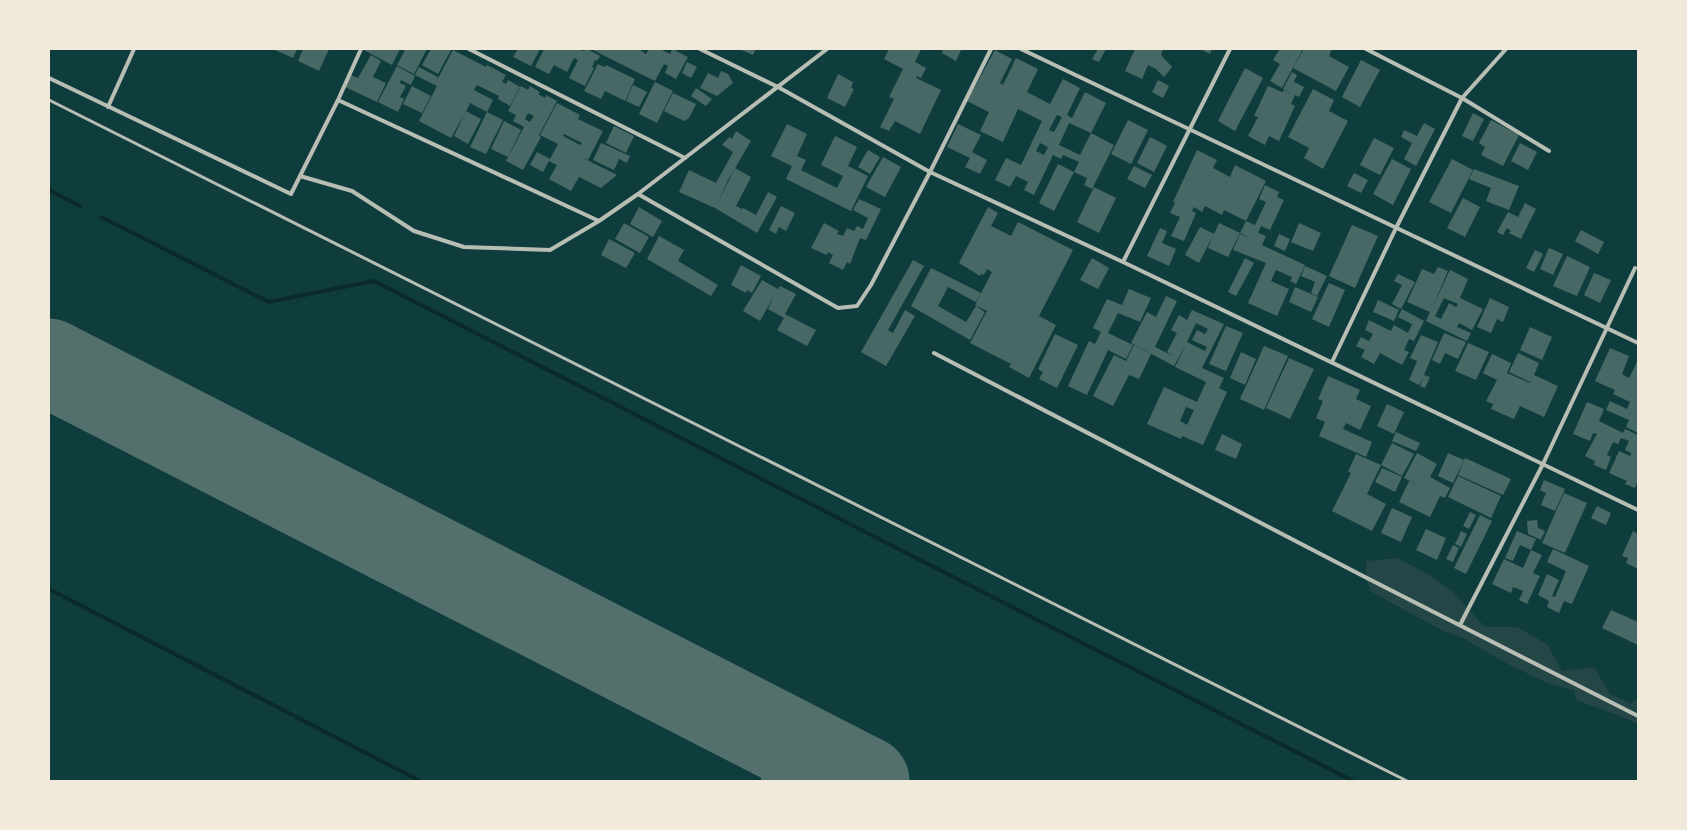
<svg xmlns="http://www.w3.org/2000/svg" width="1687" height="830" font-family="'Times New Roman',serif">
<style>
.green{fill:#244646}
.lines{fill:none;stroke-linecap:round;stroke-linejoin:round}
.stream{stroke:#0a2a2b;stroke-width:4}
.taxiway{stroke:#53706d;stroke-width:36}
.runway{stroke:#53706d;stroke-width:89}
.building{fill:#486865;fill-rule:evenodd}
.service{stroke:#b8beb3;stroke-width:3}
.minor{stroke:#b8beb3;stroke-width:4}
</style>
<rect width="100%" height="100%" fill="#0f3d3e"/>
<path class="green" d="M1398,558L1431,576L1452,591L1485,627H1517L1547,644L1562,671L1594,667L1610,694L1630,703L1638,699V725C1619,713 1597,709 1577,700L1574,690L1549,684L1506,663L1461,637L1445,632L1370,591L1366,577V561Z"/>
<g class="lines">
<path class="stream" d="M49,190L80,206
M101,217L269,302L374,281L1353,781
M49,589L420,781"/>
<path class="taxiway" d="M769,732C781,747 788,763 779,781
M780,778C794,763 808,760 828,762"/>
<path class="runway" d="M49,363L865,781"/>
</g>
<path class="building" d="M273,49H297L293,58Z
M303,49H329L319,71L298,61Z
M362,49H400L392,65Z
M402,49H427L414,74L397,65L405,50Z
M431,49L451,50L438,74L422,65Z
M518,49H540L531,66L513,57Z
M544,49H579L583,51L587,49L600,56L597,61L595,60L592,67L594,68L585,86L569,78L578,60L574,58L567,72L554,65L549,74L535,67Z
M591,49H639L646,54L649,49H660L670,54L672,49L688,57L676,79L665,73L668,66L664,64L655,81Z
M739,49H756L753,55Z
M889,49H921L915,62L926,68L921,78L917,76L916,78L941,90L920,134L895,121L889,131L880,127L894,99L889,97L903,69L884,59Z
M941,49H959L961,50L956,61L942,53L943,50Z
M1098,49H1106L1099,62L1092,59Z
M1135,49H1163L1161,55L1172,67L1164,77L1156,69L1148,65L1142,79L1125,71Z
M1200,49H1212L1210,54Z
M1280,49H1303L1282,88L1270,81L1280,64L1273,60Z
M1304,49H1332L1329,56L1349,67L1336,91L1293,68Z
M453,50L486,67L487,65L506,75L502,82L506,84L508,80L520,87L510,106L498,99L499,96L477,85L474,90L493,100L487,112L468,102L470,104L451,138L419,121L437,86L415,75L419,67L438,77L436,82Z
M995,50L1012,59L1000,83L1003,85L1016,58L1038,69L1027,92L1050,104L1063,79L1080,88L1067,115L1072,118L1085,92L1106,103L1091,133L1069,123L1059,145L1080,155L1091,133L1114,145L1092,189L1084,185L1087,178L1074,172L1054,211L1039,203L1058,164L1074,172L1079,162L1063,155L1061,159L1053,155L1034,195L1024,190L1028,182L1016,176L1010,187L995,180L1006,158L1021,165L1042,121L1018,109L1003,142L980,131L989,112L967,101ZM1057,115L1062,117L1054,132L1049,130ZM1040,143L1048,147L1044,155L1036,151Z
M371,55L381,61L373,77L386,83L377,102L345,87L351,75L358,78Z
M1361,60L1380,70L1360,107L1342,97Z
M687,62L697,67L691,78L682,73Z
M598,64L605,67L606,65L635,79L625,101L605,91L601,99L584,91Z
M397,66L415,76L411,85L401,80L400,83L406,86L400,97L404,99L398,112L378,102Z
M1245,68L1263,78L1235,131L1218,121Z
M721,71L728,74L733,83L717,96L700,88L708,73L718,78Z
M1292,72L1297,75L1294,82L1304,87L1299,97L1295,95L1291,104L1295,106L1279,141L1269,136L1265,145L1248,136L1258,117L1254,116L1268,86L1282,92L1284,90L1293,94L1283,89Z
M838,74L853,82L851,88L854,89L845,107L827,98Z
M1158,80L1169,86L1163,98L1152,92Z
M655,82L673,91L657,123L639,114Z
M633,85L647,92L639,107L626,101Z
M412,86L431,96L422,113L403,104Z
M521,86L528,90L530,86L540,92L538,94L545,98L546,95L557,101L539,135L541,137L523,170L506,161L524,127L513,121L516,115L508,111ZM528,113L534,116L530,122L525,119Z
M696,88L712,99L706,106L691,96Z
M1313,89L1334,100L1329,111L1348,121L1323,169L1304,158L1309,148L1288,137Z
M673,93L696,104L689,118L684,121L664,111Z
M557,103L580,115L578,119L603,131L588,160L579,156L617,175L601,188L579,177L571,191L549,179L557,165L549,161L543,172L530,165L537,152L550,159L558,144L540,135ZM564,134L582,143L580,145L563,136Z
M466,111L481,119L468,144L454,136Z
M487,112L503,120L486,154L470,147Z
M1473,113L1484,119L1473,141L1462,136Z
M1128,120L1148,130L1131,164L1111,154Z
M1491,120L1519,135L1503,166L1481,155L1485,147L1479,143Z
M504,121L521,130L508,157L491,149Z
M1424,123L1435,129L1416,166L1404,159L1412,143L1401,137L1404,130L1417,136Z
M787,124L807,134L797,156L806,160L801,170L837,188L843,176L821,165L835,136L857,147L848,166L868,176L851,211L786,179L792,166L771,156Z
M958,124L981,135L972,152L987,160L980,174L965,167L970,158L947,147Z
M614,126L634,136L626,153L606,143Z
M736,131L751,141L728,180L717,204L735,168L751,177L736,206L742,209L739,215L743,208L756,215L768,192L777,197L757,233L715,208L679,192L689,170L716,183L733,152L722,145L729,137L732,139Z
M1150,137L1167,146L1154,172L1137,163Z
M1374,138L1394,148L1380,175L1360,165Z
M601,143L630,156L627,163L619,159L614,170L593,160Z
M1520,143L1537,152L1528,170L1511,161Z
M868,150L880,157L870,174L858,167Z
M1197,150L1217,160L1213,168L1230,177L1235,165L1266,181L1246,221L1224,210L1222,215L1205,206L1202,212L1194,207L1192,211L1196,213L1184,241L1171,236L1180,217L1170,213L1175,203L1187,209L1173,202Z
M883,157L901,167L885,197L866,187Z
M1392,159L1411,169L1393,205L1373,194Z
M1452,159L1473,170L1451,213L1429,202Z
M1134,166L1152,175L1145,188L1127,179Z
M1474,169L1519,186L1509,210L1486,201L1491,188L1469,179Z
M1354,173L1368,180L1361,193L1347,186Z
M1265,185L1279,192L1277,197L1284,200L1270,230L1261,226L1258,233L1266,236L1262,245L1305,265L1296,284L1290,281L1292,277L1276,270L1271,281L1289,289L1277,316L1248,303L1266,263L1233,250L1240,234L1253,240L1240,233L1246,221L1255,225L1266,202L1259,199Z
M1094,187L1116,198L1099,233L1077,222Z
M1463,198L1480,207L1465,237L1447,228Z
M859,199L881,209L866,240L860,238L850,264L847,262L843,270L829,263L833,255L828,252L827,255L811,248L824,223L839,231L837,234L843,236L847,228L854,231L857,226L863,229L868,218L853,210Z
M1525,203L1536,209L1521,239L1509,233L1511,231L1507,228L1503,235L1497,232L1508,212L1518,217Z
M781,206L795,213L786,231L779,227L776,234L769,230Z
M639,207L662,221L653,237L630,224Z
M988,207L998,213L991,226L1011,236L1018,222L1073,250L1039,316L1056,325L1029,378L1009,367L1011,364L970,343L987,311L975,305L992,272L987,269L984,275L981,274L980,276L959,263Z
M624,223L649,237L640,253L615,239Z
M1219,223L1240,233L1228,257L1208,248L1213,236L1199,263L1185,255L1200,227L1214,234Z
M1299,223L1321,233L1313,251L1291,242Z
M1352,225L1378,236L1355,288L1329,276Z
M1160,228L1167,231L1162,243L1176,249L1169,266L1147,256Z
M1581,230L1604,242L1598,254L1575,241Z
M1279,234L1290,239L1285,251L1274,246Z
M659,236L684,250L678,261L718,285L711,296L647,259Z
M609,239L635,253L626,268L601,255Z
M1549,248L1563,254L1553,275L1540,269Z
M1535,250L1543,254L1534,272L1526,268Z
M1567,256L1590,267L1577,296L1553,286Z
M1092,258L1109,268L1098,289L1080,280Z
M1245,258L1254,263L1236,296L1228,292Z
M913,260L924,266L888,330L893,333L905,310L915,316L886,366L861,352Z
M741,265L761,276L752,293L747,290L746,293L731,285Z
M1305,266L1327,276L1317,296L1311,293L1315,282L1301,276Z
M1438,267L1448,271L1432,308L1450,270L1468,279L1460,298L1483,309L1472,330L1459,323L1457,327L1471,333L1467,341L1426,321L1430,312L1407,302L1422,269L1434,274ZM1444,298L1458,304L1456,307L1449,303L1441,319L1435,316Z
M931,268L981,293L976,302L948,287L938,306L966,322L976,306L985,312L970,340L911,306Z
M1594,273L1611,280L1600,303L1584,295Z
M1398,274L1415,282L1401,309L1392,304L1402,285L1394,281Z
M762,280L778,289L780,286L796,294L785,314L816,330L807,346L777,330L784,318L768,309L774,296L760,321L743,311Z
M1329,283L1345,290L1329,327L1312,319Z
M1295,287L1318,297L1311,312L1289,302Z
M1129,289L1151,298L1140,322L1118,313L1108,333L1133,345L1126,359L1108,350L1087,395L1068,386L1089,341L1095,344L1101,332L1093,328L1107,299L1122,305Z
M1166,296L1177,301L1155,347L1173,356L1167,352L1177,333L1171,330L1179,315L1187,320L1192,310L1224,324L1202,368L1224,378L1219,388L1227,392L1203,445L1182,436L1181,439L1147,424L1164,387L1197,402L1206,382L1175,367L1186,345L1174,366L1131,343L1147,312L1156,317ZM1196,323L1208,329L1205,334L1197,330L1192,340L1207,347L1205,351L1187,342ZM1186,407L1194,410L1187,425L1180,421Z
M1490,298L1509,307L1503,322L1497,319L1491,333L1477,327Z
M1378,300L1399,310L1394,321L1373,312Z
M1402,309L1424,321L1414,341L1409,339L1404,350L1409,352L1402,365L1380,353L1374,364L1361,357L1365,350L1356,346L1361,337L1369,341L1373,334L1365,330L1369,320L1391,331L1394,325L1408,333L1412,324L1398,317Z
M1226,326L1243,333L1226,371L1209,364Z
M1530,327L1552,337L1542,360L1520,350Z
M1444,333L1466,342L1458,359L1445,353L1440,364L1432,360Z
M1055,334L1078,345L1057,388L1039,379L1043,372L1038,369Z
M1421,335L1438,342L1424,375L1430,377L1425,388L1420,386L1423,378L1419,385L1409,380L1417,361L1410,358Z
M1468,343L1489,352L1476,380L1455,371Z
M1134,345L1151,354L1139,379L1129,375L1113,406L1093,396L1114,355L1126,361Z
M1264,346L1288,356L1264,410L1240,399Z
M1610,348L1629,356L1622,374L1629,378L1638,360V433L1626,427L1629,420L1606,410L1610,401L1627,409L1630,402L1613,394L1615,390L1595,381Z
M1241,352L1256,359L1245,385L1230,378Z
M1518,353L1539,363L1534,375L1558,386L1544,417L1520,406L1514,419L1491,409L1498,393L1493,404L1486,401L1497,380L1483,373L1492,354L1511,363L1507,373L1530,383L1533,376L1530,382L1509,372Z
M1289,358L1314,369L1290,419L1266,408Z
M1328,376L1360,390L1356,399L1371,406L1360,430L1346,423L1343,429L1372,442L1366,457L1319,436L1325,422L1316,418L1323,401L1318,399Z
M1587,402L1604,409L1599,421L1623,433L1625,429L1638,435V480L1635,488L1625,484L1627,481L1609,473L1619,451L1630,456L1631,453L1625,450L1629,441L1621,438L1618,444L1613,442L1607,455L1611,457L1606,470L1594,465L1595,461L1585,456L1597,434L1593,433L1590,441L1573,434Z
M1387,404L1404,412L1394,434L1377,426Z
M1396,432L1420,443L1416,451L1392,441Z
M1222,434L1242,444L1236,459L1215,450Z
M1392,443L1414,454L1402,476L1381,465Z
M1417,453L1437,464L1430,477L1450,488L1445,498L1440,496L1430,517L1399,502L1409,481L1420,486L1404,478Z
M1448,453L1464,460L1453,483L1438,476Z
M1356,454L1381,465L1367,494L1386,504L1372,531L1332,511L1351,473L1348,472Z
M1465,458L1511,479L1503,495L1458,475Z
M1382,468L1402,477L1395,492L1375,482Z
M1458,476L1501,496L1491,518L1448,497Z
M1544,480L1565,489L1555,511L1541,505L1546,493L1540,490Z
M1564,493L1587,503L1565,553L1542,543Z
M1597,506L1611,513L1606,525L1591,518Z
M1392,508L1412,517L1401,542L1381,533Z
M1470,512L1476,515L1469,529L1463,526Z
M1480,515L1492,521L1466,574L1454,568Z
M1537,520L1538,528L1545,531L1541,540L1528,534L1527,521Z
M1426,529L1446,538L1437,560L1416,550Z
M1461,531L1467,534L1461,547L1455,544Z
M1517,531L1536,539L1531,550L1520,545L1513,561L1505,558Z
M1633,531L1638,534V569L1626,563L1628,558L1622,556Z
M1453,545L1459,548L1453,562L1446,559Z
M1553,549L1589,566L1572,604L1564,601L1559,613L1547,607L1549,601L1538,595L1547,574L1559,580L1552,596L1555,597L1566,571L1547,562Z
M1531,550L1542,555L1533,573L1540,576L1527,604L1519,600L1523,591L1513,587L1511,593L1492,584L1504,559L1523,568Z
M1611,610L1638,622V645L1602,628Z"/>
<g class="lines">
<path class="service" d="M49,100L1407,781"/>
<path class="minor" d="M469,49L685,158
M700,49L778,87L930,172L1123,262L1638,510
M1021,49L1638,343
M1366,49L1462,98L1549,151
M49,78L291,194L338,100L361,49
M338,100L599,221
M108,107L134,49
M300,176L352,191L414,231L464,247L550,250L599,221L638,194L827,49
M638,194L838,308L857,306L871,285L930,172L991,49
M1123,262L1230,49
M934,353L1363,576L1638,716
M1332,362L1396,228L1462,98L1506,49
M1460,625L1543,464L1635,268"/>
</g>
<rect width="1687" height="830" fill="none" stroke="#f1e9da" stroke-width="100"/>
</svg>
